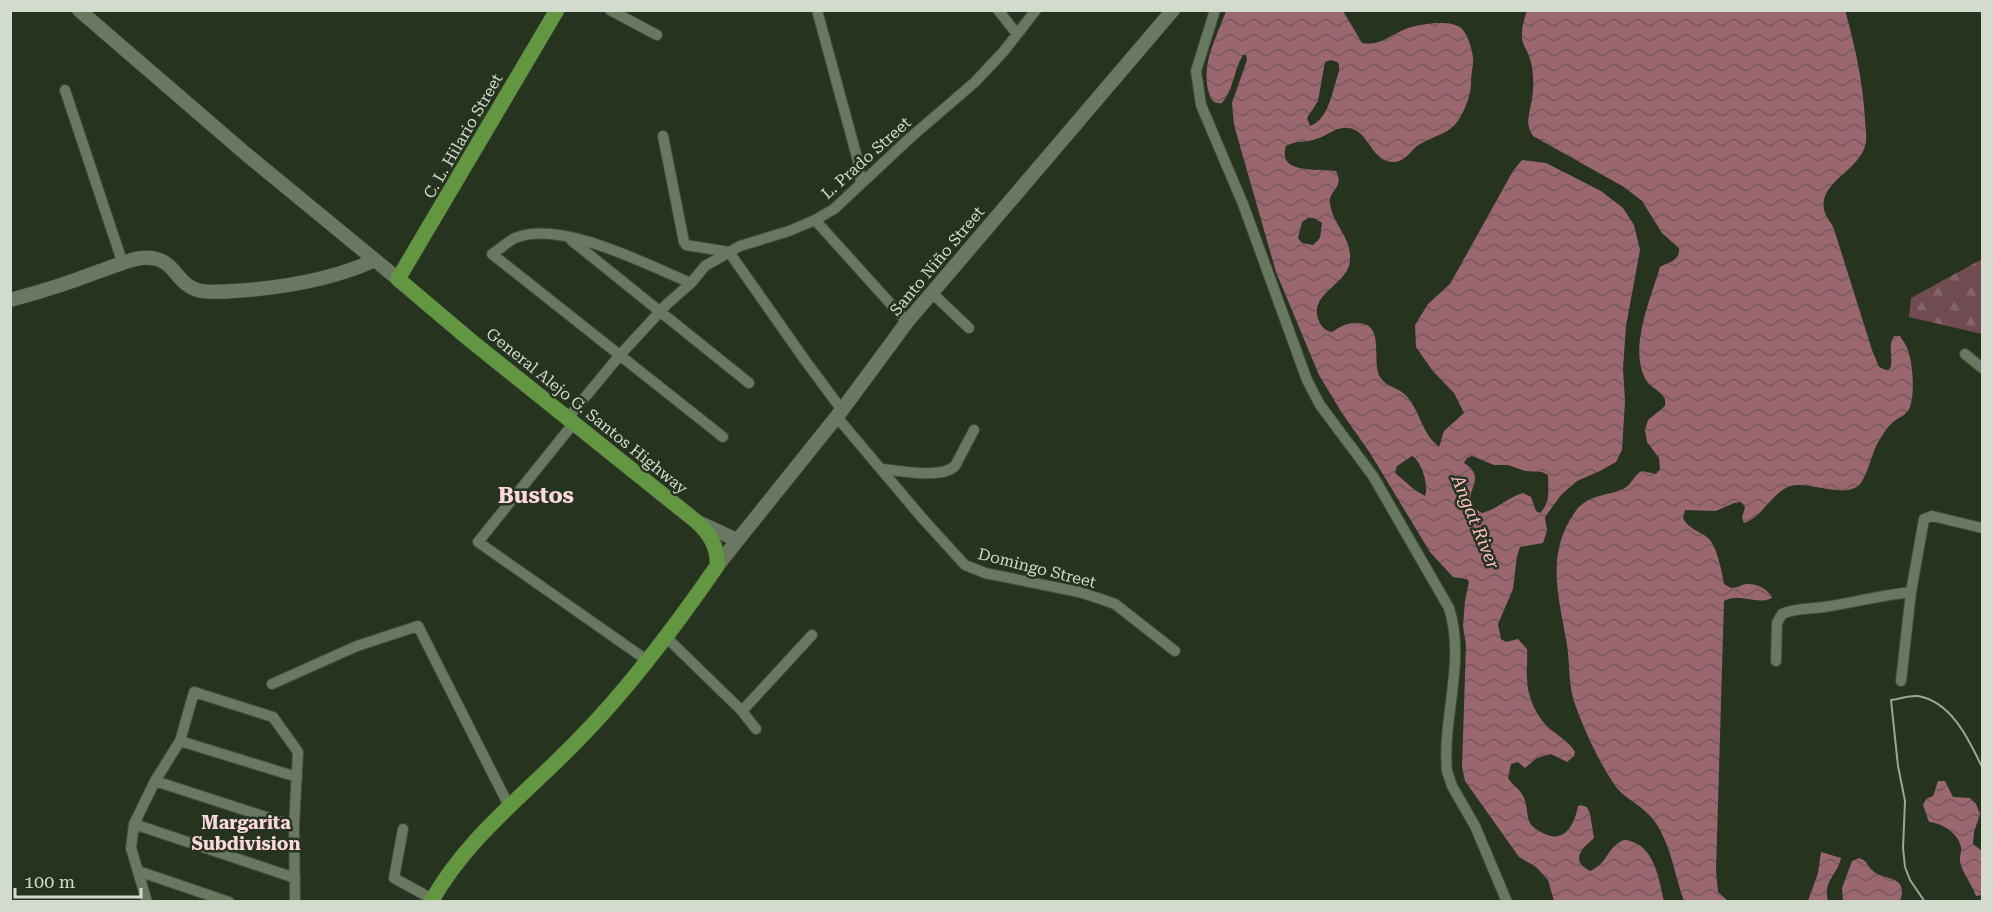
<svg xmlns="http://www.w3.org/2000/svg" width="1993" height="912" font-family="'Roboto Serif',serif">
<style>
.forest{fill:url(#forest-firs)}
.water{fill:url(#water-waves);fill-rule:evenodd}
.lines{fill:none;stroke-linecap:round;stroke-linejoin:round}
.street-casing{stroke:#424d3b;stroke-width:12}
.secondary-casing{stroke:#424d3b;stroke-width:15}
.primary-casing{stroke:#424d3b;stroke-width:16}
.street{stroke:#687861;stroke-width:10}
.secondary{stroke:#687861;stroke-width:14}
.primary{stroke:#639641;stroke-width:15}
.rail{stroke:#9ba696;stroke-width:2}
.labels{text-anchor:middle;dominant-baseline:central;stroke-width:5;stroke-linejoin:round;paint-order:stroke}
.street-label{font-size:16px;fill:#d2dbce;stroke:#26331f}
.water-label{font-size:18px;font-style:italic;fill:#fdbbc6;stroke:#26331f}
.neighbourhood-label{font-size:18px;font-weight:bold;fill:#fcd8de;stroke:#26331f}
.district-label{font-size:22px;font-weight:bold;fill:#fcd8de;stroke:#26331f}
</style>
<defs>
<pattern id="forest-firs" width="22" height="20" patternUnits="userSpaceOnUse" patternTransform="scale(1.5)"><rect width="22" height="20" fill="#704b52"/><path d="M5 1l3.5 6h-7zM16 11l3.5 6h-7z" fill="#84646a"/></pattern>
<pattern id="water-waves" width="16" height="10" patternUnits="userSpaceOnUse" patternTransform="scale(1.5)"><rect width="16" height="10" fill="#9a6770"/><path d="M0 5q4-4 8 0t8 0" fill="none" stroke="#76585c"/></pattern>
</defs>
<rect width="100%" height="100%" fill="#26331f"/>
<path class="forest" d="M1982,259V334L1909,317L1911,298Z"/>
<path class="water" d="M1845,10C1855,46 1863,82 1865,119C1865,126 1867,135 1866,142C1861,172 1815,182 1825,213C1827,218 1832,224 1834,229L1872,350L1879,367L1886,370L1890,369C1894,358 1887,346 1894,336H1900C1902,340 1906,344 1907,348C1913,361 1916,398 1908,411C1903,417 1895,419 1890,425C1885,430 1881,438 1877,444C1872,454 1866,480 1858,486C1843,498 1809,481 1790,486C1771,493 1763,517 1744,523L1742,518L1745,507L1741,502L1734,503L1716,511L1685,510L1683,518C1688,529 1700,531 1708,538C1717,546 1722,572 1724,584L1731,588C1737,588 1741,585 1746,584C1756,583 1769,589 1772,598C1756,606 1740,592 1724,601L1716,871L1718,892L1728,901H1684C1676,880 1673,857 1663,836C1660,829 1654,819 1648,814C1638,803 1622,797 1614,784C1599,762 1581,724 1573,698C1568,679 1570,658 1566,639C1558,594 1546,553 1575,512C1587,494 1605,497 1623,489C1632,485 1633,475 1642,471L1656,474L1660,469L1659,458L1647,442L1645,430L1648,420L1665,406V399C1661,391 1651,388 1646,380C1628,349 1651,298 1660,267C1669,262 1680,261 1679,248L1662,233L1642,201L1624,187L1533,136C1524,123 1530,113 1532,99C1534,86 1534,69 1529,56C1527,50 1523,45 1522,39C1521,29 1524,20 1527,10Z
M1226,11H1343L1362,43C1380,47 1391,34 1408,28C1420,24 1451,19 1461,28C1468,34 1472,49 1473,58C1474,65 1471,73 1471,81C1472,94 1462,121 1450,129C1440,136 1427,139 1417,146C1409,153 1404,163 1391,162C1370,160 1368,127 1346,128C1333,128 1327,136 1316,139C1306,143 1296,140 1286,146C1277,175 1318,168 1336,171C1345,189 1328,189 1330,204C1333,225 1352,238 1350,260C1349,285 1307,293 1319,321C1321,327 1326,331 1332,332C1341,326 1347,323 1357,323C1386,323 1371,360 1380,377C1385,386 1396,387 1403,393C1415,402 1419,420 1427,433C1429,438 1435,443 1439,447L1444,431L1464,413L1454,393L1432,370L1416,347L1415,325L1428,304L1450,284L1513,171L1522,160L1546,163L1601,191L1623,208L1634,225L1640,250L1626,326L1623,369L1625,401L1622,450L1616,462L1600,471L1577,481L1561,495L1545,517L1547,531L1543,543L1520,547L1517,556L1513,589L1498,624L1501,639L1506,642L1518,639L1527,649C1528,659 1526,668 1527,678C1527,695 1535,714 1547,726C1556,735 1569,741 1575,752L1574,756L1567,762L1551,754L1537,758L1525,768L1518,762L1511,764L1508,778C1512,785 1520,789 1523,796C1528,805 1526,815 1530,823C1532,827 1537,830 1541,832C1563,845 1574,827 1578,806L1580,805L1587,807L1590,814L1594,838C1584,847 1568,860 1590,871C1608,863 1606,850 1620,842C1624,839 1628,840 1633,842C1655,850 1659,880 1664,901H1554L1548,880L1536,867L1519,857L1465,781L1462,767L1466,645L1463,626L1465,601L1469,582L1467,579L1453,577L1430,552L1370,453L1342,413L1319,375L1276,272L1234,125L1232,103L1247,60L1246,55H1243C1234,69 1234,89 1222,103C1215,104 1211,101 1209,93C1200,64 1217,37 1226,11ZM1331,60L1337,62L1339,64V71C1333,88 1329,120 1310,126L1307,118L1318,101L1325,62ZM1308,218H1314L1322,223L1320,238L1313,245L1302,243L1298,238L1302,222ZM1412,456C1422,462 1429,485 1425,496L1415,490L1395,473L1397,466ZM1472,456L1494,465H1508L1525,471L1542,472L1548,475C1548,490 1551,502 1540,513L1536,511L1531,497L1523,493C1508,497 1498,509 1482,513C1452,496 1493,481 1464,463L1467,458Z
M1938,781H1945L1953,797L1970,798L1976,804L1980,814L1974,832L1973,844L1982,851V895L1976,896C1972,884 1962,873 1960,861C1959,857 1962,852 1961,847C1958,833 1942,823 1929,822L1923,805L1926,799L1933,796Z
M1821,852L1841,858C1837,876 1823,880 1828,901H1808L1818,873Z
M1859,858C1868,861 1867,866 1873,871C1885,881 1909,875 1900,901H1843L1842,888L1851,864L1852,861Z"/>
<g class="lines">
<defs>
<path id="street" d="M610,10L657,35
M817,10L858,161L861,183
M998,10L1017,34
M1215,10L1196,71L1201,105L1243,204L1307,380L1320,405L1373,476L1449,608C1466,661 1442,718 1447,771L1452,786L1475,826L1507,902
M65,90L123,264
M663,136L684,242L686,245L729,252L807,363L842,410
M815,220L907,322
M571,240L749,383
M691,283C647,265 561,219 515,238C507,242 499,250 492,254L723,437
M932,293L969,328
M1965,354L1982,368
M836,416L923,519L965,565L985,573L1079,592L1098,598L1115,604L1175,651
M567,419L620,355L667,304L691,283L705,266L740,246L789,231L815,220L834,209L911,137L975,82L1004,51L1036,10
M573,424L478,542L648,661
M883,469C901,471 941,479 955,466L974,430
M666,637L742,711L756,729
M1776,661L1777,623L1782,614C1795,608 1810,609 1824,607C1853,603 1881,595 1911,592
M1901,681L1911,592L1924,519L1932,516L1982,528
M272,684L357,646L418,626L510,808
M742,711L812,635
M180,741L297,777
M155,781L294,826
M134,824L295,878
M403,829L394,878L432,899
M138,871L229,902
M147,902L131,848L134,824L155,781L180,741L194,692L273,717L298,752L294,826L295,902"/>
<path id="secondary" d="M79,10L246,154L398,279
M10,300C40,292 69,283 97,272C111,268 126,260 141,258C176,255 173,282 197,290C209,293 222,292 234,291C281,288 332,280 375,260
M698,522L737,540
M717,566L842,410L907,322L1173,10"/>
<path id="primary" d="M431,902C466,838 528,792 578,740C630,687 675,627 717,566C719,548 710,534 697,522L470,340L398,279L557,10"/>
</defs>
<use href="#street" class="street-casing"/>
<use href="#secondary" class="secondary-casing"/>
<use href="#primary" class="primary-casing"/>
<use href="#street" class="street"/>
<use href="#secondary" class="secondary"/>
<use href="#primary" class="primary"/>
<path class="rail" d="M1925,902L1910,880L1905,867L1903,848L1905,801L1898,766L1891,700C1899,699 1910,695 1918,696C1952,702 1969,740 1982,767"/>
</g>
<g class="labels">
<g class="street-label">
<text transform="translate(463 136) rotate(-60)">C. L. Hilario Street</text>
<text transform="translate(866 158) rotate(-42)">L. Prado Street</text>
<text transform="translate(937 261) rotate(-50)">Santo Niño Street</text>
<text transform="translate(587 411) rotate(39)">General Alejo G. Santos Highway</text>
<text transform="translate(1037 568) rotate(14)">Domingo Street</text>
</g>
<g class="water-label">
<text transform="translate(1476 522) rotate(68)">Angat River</text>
</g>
<g class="neighbourhood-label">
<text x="246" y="822">Margarita<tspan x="246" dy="21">Subdivision</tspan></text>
</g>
<g class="district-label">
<text x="536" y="495">Bustos</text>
</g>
</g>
<rect width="1993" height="912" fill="none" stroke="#d2dbce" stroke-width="24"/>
<path d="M15 888v9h126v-9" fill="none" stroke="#d2dbce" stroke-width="3"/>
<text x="24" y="888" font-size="18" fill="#d2dbce" stroke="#26331f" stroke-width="4.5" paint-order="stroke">100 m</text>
</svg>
